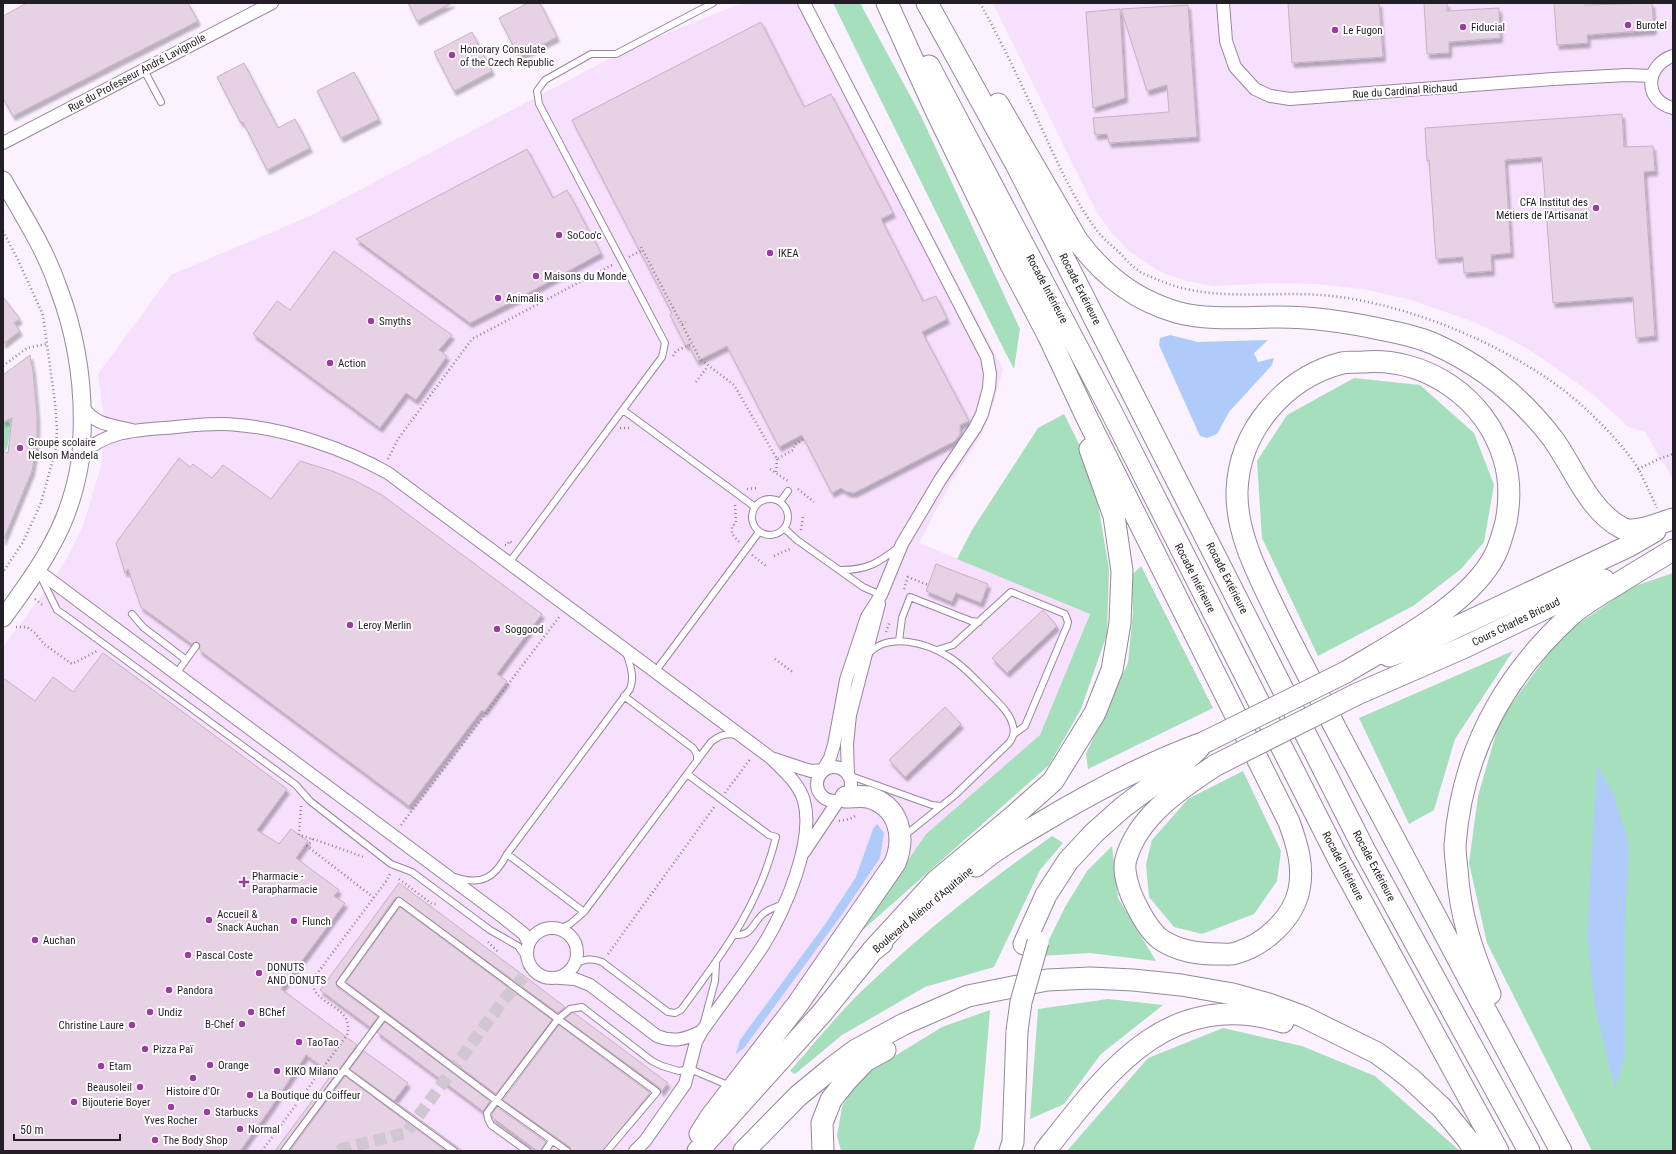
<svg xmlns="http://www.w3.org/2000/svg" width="1676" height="1154" font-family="'Roboto Condensed',sans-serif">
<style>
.built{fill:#f6e0fd}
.green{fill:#a5dfbc}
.water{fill:#afcbf9}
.building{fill:#e7d1e4;stroke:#c7b1c4;filter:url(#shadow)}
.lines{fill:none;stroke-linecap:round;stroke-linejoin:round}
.street-tunnel{stroke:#d0c7d3;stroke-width:12;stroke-dasharray:12 6;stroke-linecap:butt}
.lane-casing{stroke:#97879c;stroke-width:8}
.street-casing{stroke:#97879c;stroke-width:14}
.secondary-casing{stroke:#97879c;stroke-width:19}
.highway-casing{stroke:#97879c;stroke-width:23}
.path{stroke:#8d8590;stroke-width:2.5;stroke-dasharray:1 3;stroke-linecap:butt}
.lane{stroke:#fff;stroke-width:6}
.street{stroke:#fff;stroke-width:12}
.secondary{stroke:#fff;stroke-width:17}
.highway{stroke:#fff;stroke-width:21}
.highway-bridge-casing{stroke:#97879c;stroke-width:23;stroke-linecap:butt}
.highway-bridge{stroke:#fff;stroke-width:21}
.poi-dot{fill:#9c3ba3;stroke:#fff;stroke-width:1.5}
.labels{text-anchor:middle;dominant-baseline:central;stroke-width:4;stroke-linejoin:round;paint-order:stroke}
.poi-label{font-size:11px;fill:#231d25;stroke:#fff;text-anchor:start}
.street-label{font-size:11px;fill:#231d25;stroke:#fff}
</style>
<defs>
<filter id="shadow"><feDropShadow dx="2.5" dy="4.5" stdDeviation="1" flood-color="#0004"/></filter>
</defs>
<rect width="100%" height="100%" fill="#fbf1ff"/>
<path class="built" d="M742,3H811L1003,369L994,403L982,434L951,482L919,543L1090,613L1040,735L926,834L856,936L730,1136L741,1151H3V647L51,583L68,556L83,526L101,466L105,426L98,374L171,275L310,216L628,49Z
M993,3H1673V479L1645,432L1629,427L1591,393L1536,354L1510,339L1474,322L1408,299L1363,289L1316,284L1272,283L1213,286L1187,281L1163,273L1148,264L1128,250L1111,232L1096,211Z"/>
<path class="green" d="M833,3H860L920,114L1020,329L1014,369L1000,342Z
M1354,378L1420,385L1474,433L1494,485L1484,542L1461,569L1413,606L1318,656L1262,538L1257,461L1287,415Z
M1064,414L1079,444L1096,492L1109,569L1107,634L1081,709L1049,765L856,936L926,834L1040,735L1090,614L957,559L972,530L1038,428Z
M4,421L9,423L11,426L7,449L4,451Z
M1141,566L1213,708L1088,769L1086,754L1128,663L1133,612L1131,576Z
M1673,573V1151H1592L1487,943L1469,863L1478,796L1500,720L1562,635L1632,587Z
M1513,651L1455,739L1434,810L1409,824L1359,718Z
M1243,771L1281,851L1277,881L1254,914L1202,934L1174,927L1149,897L1146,864L1152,840L1188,799Z
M1052,836L1063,843L1040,870L994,967L925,987L842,1035L795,1074L790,1071C815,1043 839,1012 866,987C924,931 987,882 1052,836Z
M1112,846L1118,898L1156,961L1090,953L1041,956L1065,907L1087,871Z
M1108,999L1163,1005L1101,1054L1064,1104L1030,1119L1038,1009Z
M990,1010L980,1130L973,1151H841L837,1136L842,1107L859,1078L942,1027Z
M1223,1028L1302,1046L1375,1076L1460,1151H1067L1148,1058Z"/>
<path class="water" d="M1170,335L1198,342L1268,340L1254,353L1258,362L1274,358L1272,365L1229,412L1217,434L1207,438L1200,436L1159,345L1160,338Z
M1597,766L1613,793L1629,844L1625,923V1055L1615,1089L1595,1008L1587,934Z
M877,824L884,833L880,858L843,913L744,1048L736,1054L740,1040L826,923L856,877L873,829Z"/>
<path class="building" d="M27,3H188L198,21L13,116L3,98V16Z
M408,3H452L417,21Z
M528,3H540L557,37L519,57L499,18Z
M1288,3H1379L1383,57L1292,63Z
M1424,3H1447V11L1499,8L1500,38L1449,42V53L1427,54Z
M1554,3H1585V5L1652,3L1654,30L1587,35L1588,43L1557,45Z
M1188,5L1197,137L1109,143L1107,134L1095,135L1093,118L1169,112L1167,85L1147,91L1121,9Z
M1120,9L1125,98L1093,108L1086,12Z
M761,22L804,107L831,94L893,213L881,219L923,301L936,296L947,319L922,332L969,421L960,425V435L955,441L854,493L847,492L841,488L832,493L802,435L779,447L727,346L697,361L688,344L686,346L670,315L672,313L572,120Z
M472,32L492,71L454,91L434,52Z
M244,63L278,128L295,119L310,148L267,170L243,122L241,123L217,77Z
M354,72L379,119L341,138L317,91Z
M1622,114L1624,147L1653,146L1655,171L1644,172L1655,336L1636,338L1633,297L1553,303L1542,157L1505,160L1511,253L1491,255L1492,271L1464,273L1463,257L1436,259L1429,160L1427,161L1425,128Z
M527,149L553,198L567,190L601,253L523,296L470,323L356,239Z
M334,251L452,335L439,350L447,356L416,400L406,393L380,428L253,334L277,301L290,310Z
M3,297L20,319L14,323L20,331L3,344Z
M30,355L33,371L37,415V442L32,471L3,541V451L8,453L12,418L3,422V375Z
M179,458L190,467L193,464L212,478L223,465L271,499L300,461L332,471L354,480L382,495L542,614L497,674L507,681L484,712L482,710L409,806L202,652L199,649L200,646L199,643L196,642L192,644L141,607L128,569L125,573L116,543Z
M936,564L988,584L981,603L956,593L952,602L926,591Z
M1043,610L1057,626L1007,673L992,658Z
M103,653L287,789L257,830L279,844L291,829L308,841L296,858L339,890L334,896L345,903L281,989L357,1045L280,1151H275L332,1074L306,1055L268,1112L240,1151H3V678L35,701L53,677L73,692Z
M945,707L961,724L905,777L889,760Z
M399,883L531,981L565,1007L558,1013L399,897L395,898L336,982L337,987L378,1017L370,1027L320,990Z
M400,907L552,1020L496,1094L346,982Z
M572,1013H574L668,1083L661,1092L660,1088L565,1019Z
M385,1022L490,1101L483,1111L377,1032Z
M559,1025L650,1093L603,1151H571L570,1147L503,1100Z
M364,1051L408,1083L394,1101L463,1151H458L457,1147L350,1069Z
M345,1076L446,1151H290Z
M497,1107L546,1142L541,1151H537L492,1117V1114Z"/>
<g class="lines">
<path class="street-tunnel" d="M340,1151L342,1149L406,1133L503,1001L531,968"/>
<defs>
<path id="lane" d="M144,70L161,102
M623,410L755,507
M752 517a18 18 0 1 1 36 0a18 18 0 1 1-36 0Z
M780,502L788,491
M785,529L797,540L863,587L881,595
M509,563L662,357L665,343L539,104L537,91L545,80L591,54H616L713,3
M841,570C868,570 878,563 899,547
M40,575L57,610L63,614L296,785L310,801L391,864L412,872L490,930L518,946L528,961
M132,614L143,627L186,660
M899,641L902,618L910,597L971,621L979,622
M937,650L953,645L1011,592L1065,614L1068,622L1067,626L1025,726L1014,734
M869,653C889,632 927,643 949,657C964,666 976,680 988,692C997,702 1010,712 1013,726C1015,733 1013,738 1009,743L955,795L904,836
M655,672L759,532
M176,674L196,646
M624,696L693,748L697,754V761
M848,775L932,805L941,806
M507,854L584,912
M455,877C481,886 495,878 507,854L630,689C635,676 630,665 626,652
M559,929L570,924L584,912L711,742C720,735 726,733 737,735
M735,935C753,936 752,923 763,914C768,909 777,907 783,904
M576,963C586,959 592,958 602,962L668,1012L675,1013L681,1010C722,954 759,907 776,837L769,835L687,774
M704,1022L715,981L716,964
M344,1070L454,1151
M284,1151L384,1016
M527,1151L491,1125L488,1119L487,1113L558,1019L657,1092L607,1151
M545,1151L552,1141
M567,1151L497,1101L340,983L399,901L558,1019L570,1009L582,1007L652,1061L662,1066L679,1071L690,1069L730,1086"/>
<path id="street" d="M1223,3L1226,41L1235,67L1255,89L1270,96L1290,99L1553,79L1627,75L1652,76
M1673,56C1645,65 1643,101 1673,108
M3,143L272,3
M82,406C95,425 110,425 132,430
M81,456C102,432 135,430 165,428C189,426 214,422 238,425C287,429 345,449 388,473L771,758C783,770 799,783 804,801C815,841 785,910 764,944C745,974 722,1002 702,1031L696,1042L685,1084L645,1141L635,1151
M37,570L504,918L524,934L529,943
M774,759L801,768L811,771L823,770L830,758L834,745L846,680L867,617L881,595L902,544L940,480L975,428L982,414L989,388L990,374L987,357L804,3
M817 784a17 17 0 1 1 34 0a17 17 0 1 1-34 0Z
M848,775L847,744L850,715L879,604
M804,852L838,801
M527 953a25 25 0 1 1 50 0a25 25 0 1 1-50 0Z
M560,978L575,979L590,985L657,1036C674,1043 686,1039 702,1031"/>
<path id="secondary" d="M3,180C23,215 45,249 58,287C76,334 84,385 82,435C81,444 82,454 80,462C75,492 65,522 50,548C37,572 20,595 3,618"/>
<path id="highway" d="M887,3L936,111L1010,263L1048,335L1088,420L1289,822C1297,844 1304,866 1299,890C1293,919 1264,945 1236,953C1231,955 1226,954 1221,954C1199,954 1179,952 1160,939C1151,932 1141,915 1136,905C1130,894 1122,871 1126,859C1138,816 1181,788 1216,765
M927,3L1017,166L1365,851L1529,1151
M929,66L1110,409L1340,862L1498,1151
M998,104L1077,240C1102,274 1135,300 1176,312C1208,321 1245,317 1278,317C1314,317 1348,322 1384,330C1400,333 1417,337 1432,343C1480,364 1521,397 1553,439C1574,468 1589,511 1622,528C1635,535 1659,523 1673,519
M1389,656L1414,647L1629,546L1655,531
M1346,672C1392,644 1470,605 1495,555C1500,545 1503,533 1506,522C1510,501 1510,479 1504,459C1486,398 1426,357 1363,362C1356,362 1349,362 1342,363C1284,378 1239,431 1237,491C1236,536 1260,578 1279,618C1298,656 1318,694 1337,731C1411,872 1486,1011 1561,1151
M1357,694L1465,647L1604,580
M976,866C995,849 1017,837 1039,824C1092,792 1147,763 1205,742
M1024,944L1046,895L1068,861L1094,833L1122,808L1154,784L1174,771L1199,748
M872,951L936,881L1016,814L1053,781L1095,713L1112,670L1120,623L1122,571L1114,516L1090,449
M1490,994C1472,951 1460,916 1457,869C1456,861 1455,853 1455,845C1462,752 1503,677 1571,615C1584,604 1599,595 1614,586C1633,574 1653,562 1673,550
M700,1134L710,1118L797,1005L895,863C906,836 899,806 868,797C861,796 853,797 846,797
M698,1151L822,1013L872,951L882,943
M744,1151L798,1096L832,1068L856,1050L904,1024L968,996L1047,980L1090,978L1133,980L1181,985L1233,994L1269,1004L1302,1016L1377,1053L1396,1067L1411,1079L1442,1108L1468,1140L1475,1151
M823,1151L822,1123L831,1100L846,1081L865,1061L885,1050
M1010,1151L1013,1142L1017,1031
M1045,1151C1108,1071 1168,987 1283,1022"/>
</defs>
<use href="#lane" class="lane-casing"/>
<use href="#street" class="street-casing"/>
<use href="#secondary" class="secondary-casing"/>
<use href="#highway" class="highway-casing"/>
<path class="path" d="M980,3C1001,41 1019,79 1037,118C1055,157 1072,198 1098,232C1104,239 1111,245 1118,251C1124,257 1130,265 1138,270C1142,274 1149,276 1154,278C1206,303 1267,291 1322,295C1409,302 1525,351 1588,411C1604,426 1628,451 1639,470C1645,482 1651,495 1657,508
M3,231L18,260L43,315L55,403L57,429L56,448L41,503L23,542L3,572
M641,247L700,359L734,385L777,459L793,450L795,444L804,439
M629,257L642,250
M682,324L686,322
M673,356L676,351L692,344
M3,366L27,348L47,344
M696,382L708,366
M620,428H631
M388,459L398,439L472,339L614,264
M770,469L788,481
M1638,469L1661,458L1673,454
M776,472L777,459
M747,489L757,488
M798,489L814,502
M735,505L736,522L732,527V534L740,543
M801,530L803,517
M505,545H507L510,541L513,544
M752,555L766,566
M774,556L792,548
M904,589L908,577L928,585
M35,599L44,606
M16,627H27L35,633L44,644L72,664L97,651
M886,632L890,621
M775,659L794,673
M725,793L751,758
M301,806L299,835L313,839L307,846L373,897
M839,821L850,819L857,815
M401,825L560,616
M313,839L364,857
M399,879L432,904H438
M488,942L499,953
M608,954L715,806
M262,1151L347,1035C356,1004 309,1006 313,979L387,880L390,874"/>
<use href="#lane" class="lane"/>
<use href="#street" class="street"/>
<use href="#secondary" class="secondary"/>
<use href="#highway" class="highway"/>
<defs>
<path id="highway-bridge" d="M1205,742L1346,672
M1216,765L1357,694
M1017,1031L1021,1002L1038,942"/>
</defs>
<use href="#highway-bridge" class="highway-bridge-casing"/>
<use href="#highway-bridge" class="highway-bridge"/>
</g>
<g class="poi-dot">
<circle cx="1628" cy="25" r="4"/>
<circle cx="1463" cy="27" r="4"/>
<circle cx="1335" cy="30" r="4"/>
<circle cx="452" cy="55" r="4"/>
<circle cx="1596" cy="208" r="4"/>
<circle cx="559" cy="235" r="4"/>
<circle cx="770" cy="253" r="4"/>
<circle cx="536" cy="276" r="4"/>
<circle cx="498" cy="298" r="4"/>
<circle cx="371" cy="321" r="4"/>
<circle cx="330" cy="363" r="4"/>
<circle cx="20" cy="448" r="4"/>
<circle cx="350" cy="625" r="4"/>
<circle cx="497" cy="629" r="4"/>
<path d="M242 876h4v4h4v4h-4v4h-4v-4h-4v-4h4z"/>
<circle cx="209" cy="920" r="4"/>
<circle cx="294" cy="921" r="4"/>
<circle cx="35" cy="940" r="4"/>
<circle cx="188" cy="955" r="4"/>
<circle cx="259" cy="973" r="4"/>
<circle cx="169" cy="990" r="4"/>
<circle cx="150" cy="1012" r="4"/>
<circle cx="251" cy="1012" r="4"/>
<circle cx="242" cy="1024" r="4"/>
<circle cx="132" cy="1025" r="4"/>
<circle cx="299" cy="1042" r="4"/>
<circle cx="145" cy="1049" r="4"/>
<circle cx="210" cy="1065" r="4"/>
<circle cx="101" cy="1066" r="4"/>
<circle cx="277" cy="1071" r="4"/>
<circle cx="193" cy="1078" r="4"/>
<circle cx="140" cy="1087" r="4"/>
<circle cx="250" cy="1095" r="4"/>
<circle cx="74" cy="1102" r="4"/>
<circle cx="171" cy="1107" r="4"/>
<circle cx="207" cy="1112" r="4"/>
<circle cx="240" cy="1129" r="4"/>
<circle cx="155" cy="1140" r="4"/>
</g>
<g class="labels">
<g class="poi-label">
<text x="1636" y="25">Burotel</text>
<text x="1471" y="27">Fiducial</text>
<text x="1343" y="30">Le Fugon</text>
<text x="460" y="49">Honorary Consulate<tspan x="460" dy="13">of the Czech Republic</tspan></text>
<text x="1588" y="202" text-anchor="end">CFA Institut des<tspan x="1588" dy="13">Métiers de l'Artisanat</tspan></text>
<text x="567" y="235">SoCoo'c</text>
<text x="778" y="253">IKEA</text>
<text x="544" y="276">Maisons du Monde</text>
<text x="506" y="298">Animalis</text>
<text x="379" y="321">Smyths</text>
<text x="338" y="363">Action</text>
<text x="28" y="442">Groupe scolaire<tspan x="28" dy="13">Nelson Mandela</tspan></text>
<text x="358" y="625">Leroy Merlin</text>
<text x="505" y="629">Soggood</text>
<text x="252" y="876">Pharmacie -<tspan x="252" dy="13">Parapharmacie</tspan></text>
<text x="217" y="914">Accueil &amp;<tspan x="217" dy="13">Snack Auchan</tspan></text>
<text x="302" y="921">Flunch</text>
<text x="43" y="940">Auchan</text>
<text x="196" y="955">Pascal Coste</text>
<text x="267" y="967">DONUTS<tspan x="267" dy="13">AND DONUTS</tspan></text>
<text x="177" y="990">Pandora</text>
<text x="158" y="1012">Undiz</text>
<text x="259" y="1012">BChef</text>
<text x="234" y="1024" text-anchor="end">B-Chef</text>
<text x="124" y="1025" text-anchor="end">Christine Laure</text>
<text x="307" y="1042">TaoTao</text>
<text x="153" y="1049">Pizza Paï</text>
<text x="218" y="1065">Orange</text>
<text x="109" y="1066">Etam</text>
<text x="285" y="1071">KIKO Milano</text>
<text x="132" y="1087" text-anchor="end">Beausoleil</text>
<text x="193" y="1091" text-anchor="middle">Histoire d'Or</text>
<text x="258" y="1095">La Boutique du Coiffeur</text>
<text x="82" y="1102">Bijouterie Boyer</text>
<text x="215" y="1112">Starbucks</text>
<text x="171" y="1120" text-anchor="middle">Yves Rocher</text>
<text x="248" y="1129">Normal</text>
<text x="163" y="1140">The Body Shop</text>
</g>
<g class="street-label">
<text transform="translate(137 73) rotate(-28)">Rue du Professeur André Lavignolle</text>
<text transform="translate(1405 91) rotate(-4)">Rue du Cardinal Richaud</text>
<text transform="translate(1047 289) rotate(62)">Rocade Intérieure</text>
<text transform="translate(1080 289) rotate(63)">Rocade Extérieure</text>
<text transform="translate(1195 578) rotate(63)">Rocade Intérieure</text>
<text transform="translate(1227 578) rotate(63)">Rocade Extérieure</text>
<text transform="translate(1516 622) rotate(-26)">Cours Charles Bricaud</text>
<text transform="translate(1343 866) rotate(62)">Rocade Intérieure</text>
<text transform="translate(1374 866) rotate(62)">Rocade Extérieure</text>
<text transform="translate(923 910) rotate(-40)">Boulevard Aliénor d'Aquitaine</text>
</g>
</g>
<rect width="1676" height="1154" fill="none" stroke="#231d25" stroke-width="8"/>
<path d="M14 1134v6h106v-6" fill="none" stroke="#231d25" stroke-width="2"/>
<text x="20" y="1134" font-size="12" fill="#231d25" stroke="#ffffff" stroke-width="3" paint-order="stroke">50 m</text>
</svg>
